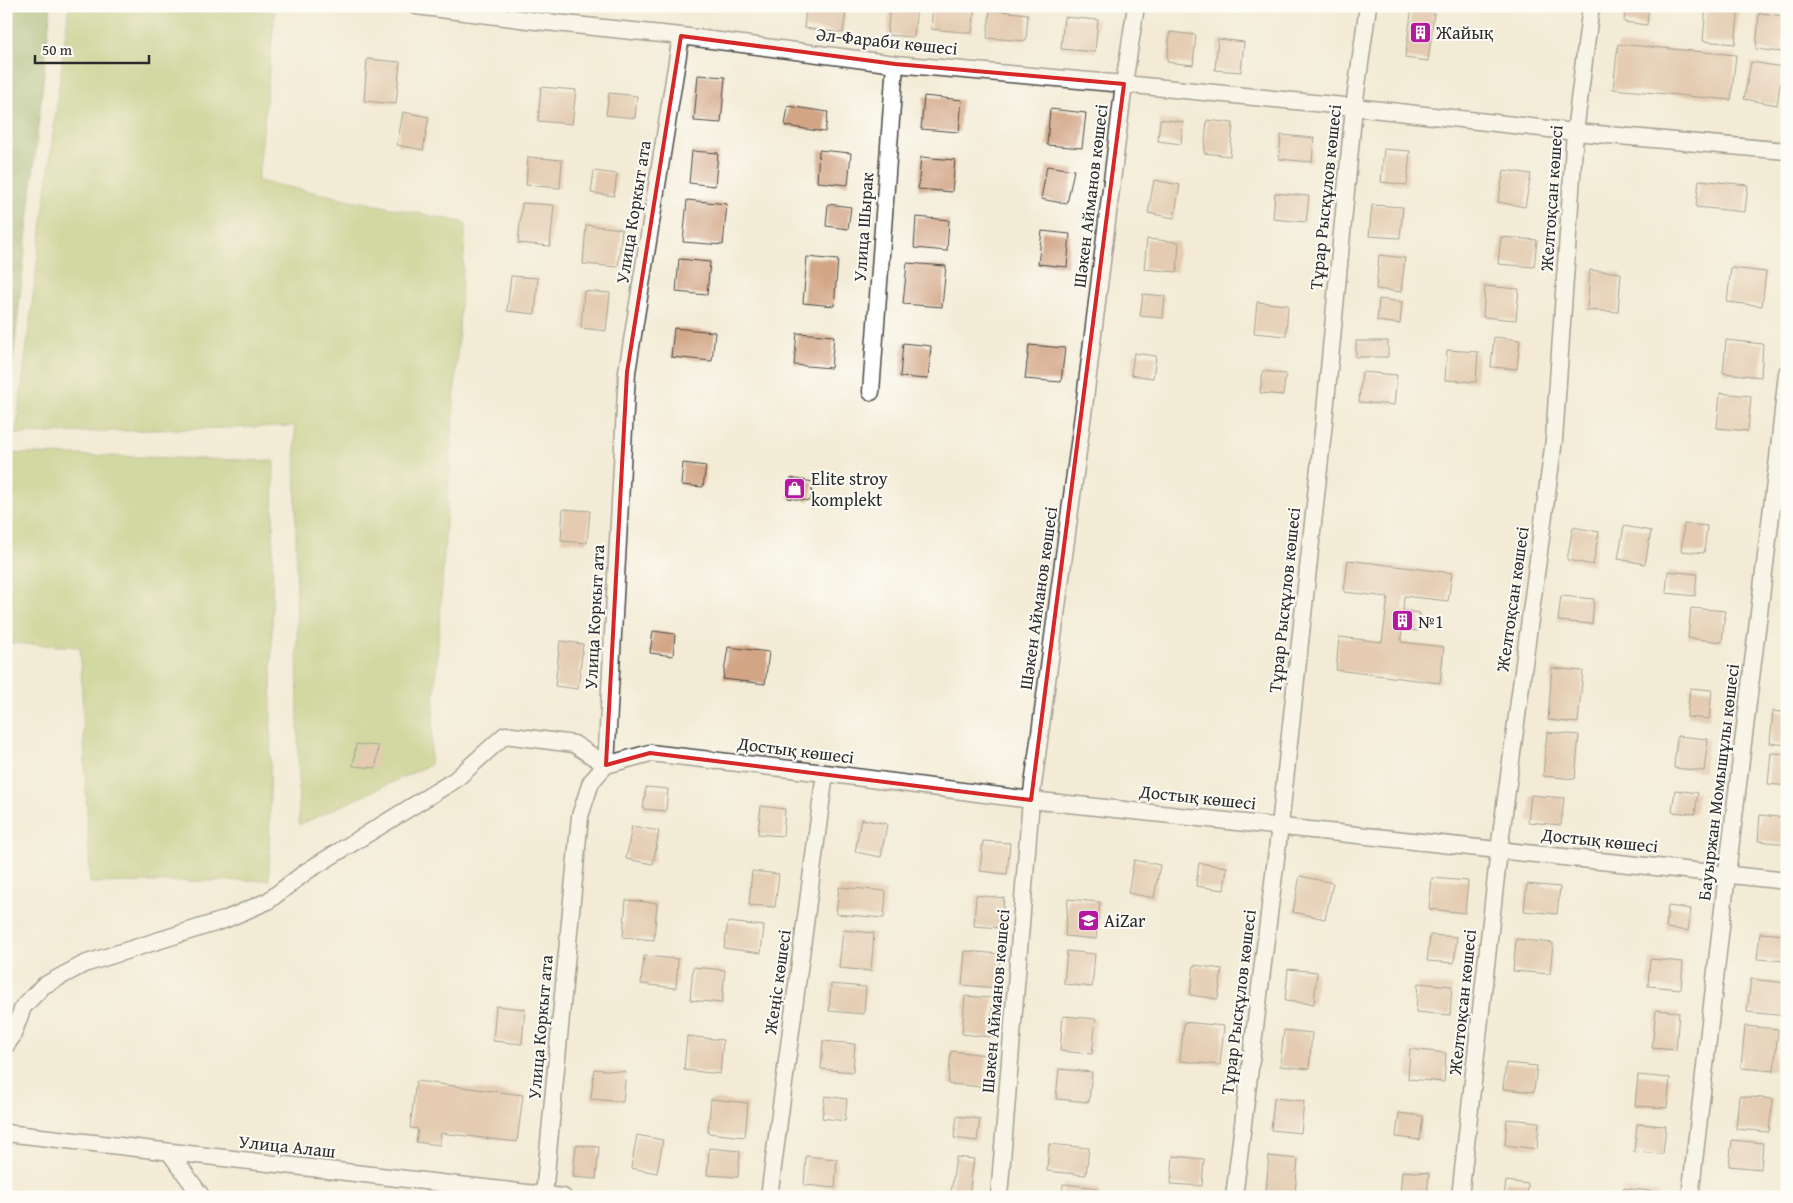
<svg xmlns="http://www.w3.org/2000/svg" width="1793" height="1203" font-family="'Gentium Book Plus',serif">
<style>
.green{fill:#acc165;stroke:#6c7648}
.forest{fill:#89a75a;stroke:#5a6942}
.building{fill:#d2a585}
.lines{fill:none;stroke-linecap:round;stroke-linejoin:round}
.minor-casing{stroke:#494844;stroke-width:19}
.minor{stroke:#fff;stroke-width:16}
.marked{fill:none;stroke:#d62828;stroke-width:4;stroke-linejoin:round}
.labels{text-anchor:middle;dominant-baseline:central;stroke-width:4;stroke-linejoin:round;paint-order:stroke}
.poi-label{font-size:18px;fill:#2b2b2b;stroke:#fdfcf7;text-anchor:start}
.street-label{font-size:18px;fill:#2b2b2b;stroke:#fdfcf7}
</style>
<rect width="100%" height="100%" fill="#fdfcf7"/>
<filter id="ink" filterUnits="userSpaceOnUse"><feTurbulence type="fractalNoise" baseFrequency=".02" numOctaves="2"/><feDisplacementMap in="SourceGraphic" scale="10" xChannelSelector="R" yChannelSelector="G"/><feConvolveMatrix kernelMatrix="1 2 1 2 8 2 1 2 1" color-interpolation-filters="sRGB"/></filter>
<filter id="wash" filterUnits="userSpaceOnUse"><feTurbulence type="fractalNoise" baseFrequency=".0096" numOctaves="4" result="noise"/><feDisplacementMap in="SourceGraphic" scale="20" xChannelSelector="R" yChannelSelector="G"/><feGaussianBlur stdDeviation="1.12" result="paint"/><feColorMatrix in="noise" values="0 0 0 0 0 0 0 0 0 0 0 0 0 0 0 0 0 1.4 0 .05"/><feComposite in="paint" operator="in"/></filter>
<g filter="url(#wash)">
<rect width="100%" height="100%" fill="#f3ebd5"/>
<path class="green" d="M69,6H226L275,12L258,181L466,223L430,765L299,825L295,426L16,434Z
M6,453L274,461L269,880L90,883L80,647L6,643Z"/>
<path class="forest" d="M6,6H51L6,428Z"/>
<g id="blocks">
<path class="building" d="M890,6H917L914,37L887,35Z
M933,6H975L972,33L931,29Z
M1412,6H1435L1428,61L1405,58Z
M1625,6H1649L1647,25L1624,22Z
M1706,6H1739L1735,44L1703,41Z
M806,7L846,11L843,33L804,28Z
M990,10L1028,14L1026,41L987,38Z
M1759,13L1786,16L1782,52L1756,49Z
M1064,17L1098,20L1095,52L1061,49Z
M1170,32L1196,35L1193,65L1167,62Z
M1218,39L1244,42L1241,72L1215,70Z
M1618,44L1736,55L1731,100L1613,89Z
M367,59L400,62L396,104L364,101Z
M1751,62L1783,67L1777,105L1744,99Z
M698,75L725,77L721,123L694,121Z
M541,87L576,90L572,124L538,121Z
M609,93L637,96L635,118L606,115Z
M924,96L962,100L959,132L921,129Z
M788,106L828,112L825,132L785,126Z
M1050,109L1086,113L1082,148L1047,145Z
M403,112L429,117L423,150L397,145Z
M1160,119L1183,122L1181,144L1158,141Z
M1207,120L1233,123L1230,156L1204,153Z
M1281,135L1314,138L1312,162L1279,159Z
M1384,149L1410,151L1407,185L1381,182Z
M819,150L851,153L848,185L817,182Z
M692,151L718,153L715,186L689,183Z
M528,157L562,160L560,188L526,185Z
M921,157L955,160L952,192L918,189Z
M1047,166L1074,170L1067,204L1041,199Z
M1504,170L1531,174L1525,207L1498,202Z
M594,171L617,174L614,196L591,193Z
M1154,180L1180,185L1174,218L1148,213Z
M1699,180L1748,185L1745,212L1696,207Z
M1275,193L1309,196L1306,222L1273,219Z
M687,200L727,204L723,245L683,242Z
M522,203L554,205L550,246L518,243Z
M828,204L851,207L848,229L826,226Z
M1372,205L1403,207L1400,238L1369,236Z
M916,217L949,220L947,251L914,248Z
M586,225L622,229L618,267L583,264Z
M1042,231L1070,234L1067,267L1038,264Z
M1501,237L1537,240L1534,267L1498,264Z
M1147,239L1179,242L1177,272L1144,269Z
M1379,255L1405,258L1401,292L1376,289Z
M807,257L838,260L834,306L803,303Z
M679,259L710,262L707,295L676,292Z
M907,263L946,266L942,307L903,304Z
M1731,268L1766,272L1762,306L1727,302Z
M1590,270L1621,273L1618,312L1587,310Z
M511,276L538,278L535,314L507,311Z
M1485,286L1519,289L1516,320L1483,317Z
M584,291L610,293L606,331L581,328Z
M1143,294L1165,296L1163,318L1140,316Z
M1379,299L1402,302L1400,324L1377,321Z
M1257,302L1288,305L1286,336L1254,333Z
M674,328L715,332L712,361L671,357Z
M797,333L834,336L831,368L794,365Z
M1494,337L1520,340L1517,369L1491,367Z
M1726,340L1763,344L1761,377L1723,373Z
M1356,341H1388V357H1356Z
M903,343L931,346L928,379L900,377Z
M1029,345L1065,348L1061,382L1025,379Z
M1447,350L1478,352L1476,382L1445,380Z
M1134,353L1156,356L1153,378L1131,375Z
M1263,371L1286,374L1283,395L1260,393Z
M1362,372L1397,375L1394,405L1359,402Z
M1720,393L1751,396L1748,431L1717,428Z
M683,463L706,466L703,487L681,485Z
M791,478L813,482L810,501L788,498Z
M563,509L590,511L587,543L561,541Z
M1684,524L1707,526L1704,553L1681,551Z
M1624,526L1651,531L1645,564L1618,559Z
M1573,527L1599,532L1593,565L1567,560Z
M1348,560L1452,573L1448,601L1404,596L1403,611L1420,613L1418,631L1402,629L1401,642L1444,647L1440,683L1336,670L1339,637L1382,642L1388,597L1344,592Z
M1668,571L1697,574L1695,596L1666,593Z
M1561,596L1594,599L1592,624L1558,621Z
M1691,608L1725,611L1722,642L1688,638Z
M653,631L675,634L673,656L650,653Z
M560,641L583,644L578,689L555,686Z
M728,647L769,652L765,684L723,679Z
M1552,668L1583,671L1578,723L1548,720Z
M1690,688L1712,690L1709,719L1687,717Z
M1773,711L1787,713V745L1770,743Z
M1547,732L1579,735L1575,779L1543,776Z
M1677,736L1708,739L1704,771L1674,768Z
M356,744L378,746L376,768L353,766Z
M1771,753L1787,754V786L1768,784Z
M646,787L668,789L666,811L643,809Z
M1675,790L1698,793L1695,814L1672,812Z
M1531,795L1564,798L1561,825L1528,822Z
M761,806L785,809L783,836L758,834Z
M1760,815L1787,818V844L1758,841Z
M861,819L887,824L881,857L855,852Z
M632,826L659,831L653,864L626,859Z
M983,841L1010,843L1007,874L980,871Z
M1134,860L1160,865L1154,898L1128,893Z
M1199,863L1227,867L1224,890L1196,886Z
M752,871L779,874L775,907L749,905Z
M1300,876L1333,883L1325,919L1293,912Z
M1432,878L1468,881L1465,913L1429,909Z
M1527,884L1560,887L1557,914L1524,911Z
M839,887L886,891L884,918L836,914Z
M976,895L1004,898L1001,928L974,926Z
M1068,899L1100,902L1096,939L1065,936Z
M626,900L657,903L654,940L623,937Z
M1668,906L1691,909L1688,931L1666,928Z
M728,922L764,926L761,953L724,948Z
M843,930L874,933L871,971L839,968Z
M1760,933L1787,935V961L1757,959Z
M1430,935L1457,937L1454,963L1427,961Z
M1516,939L1553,943L1550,974L1513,971Z
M965,951L1000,954L997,988L962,985Z
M1067,951L1095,954L1092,987L1064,984Z
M644,956L678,959L676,988L641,984Z
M1650,959L1683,962L1681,989L1648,986Z
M1194,965L1222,969L1218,999L1190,995Z
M693,967L725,970L722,1003L690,1000Z
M1288,969L1317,972L1314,1004L1285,1001Z
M1751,979L1787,983V1016L1747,1012Z
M1418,983L1452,986L1450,1015L1416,1012Z
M831,984L866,987L864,1014L829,1011Z
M965,996L993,998L990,1037L962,1034Z
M496,1006L525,1009L522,1044L493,1041Z
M1656,1010L1679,1012L1676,1050L1652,1048Z
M1063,1016L1096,1019L1092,1054L1060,1051Z
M1184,1022L1224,1026L1220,1065L1180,1061Z
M1745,1026L1778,1029L1774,1071L1741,1068Z
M1284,1030L1312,1033L1309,1069L1280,1066Z
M687,1036L723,1040L720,1074L684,1070Z
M823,1041L855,1044L853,1072L821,1069Z
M1410,1049L1446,1053L1444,1082L1408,1079Z
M951,1051L987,1055L984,1087L948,1084Z
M1506,1063L1537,1066L1534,1092L1503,1089Z
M594,1069L626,1072L623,1102L591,1099Z
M1059,1069L1092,1072L1089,1102L1056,1099Z
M1638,1075L1670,1078L1667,1108L1635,1106Z
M416,1081L523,1095L517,1142L441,1133L440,1145L416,1142L418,1129L410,1128Z
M825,1096L847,1099L845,1121L822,1118Z
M1739,1096L1773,1099L1769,1132L1736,1129Z
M1274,1098L1304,1101L1301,1133L1271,1130Z
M711,1099L748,1103L745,1137L708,1133Z
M1399,1113L1423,1116L1420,1140L1396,1137Z
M957,1116L980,1119L977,1141L954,1138Z
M1507,1119L1539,1122L1537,1149L1505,1145Z
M1637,1124L1666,1126L1663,1154L1634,1152Z
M637,1135L663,1140L657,1173L631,1168Z
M1732,1140L1763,1143L1761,1169L1729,1166Z
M1049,1144L1089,1148L1086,1175L1047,1171Z
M576,1145L599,1147L596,1179L573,1177Z
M709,1148L740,1151L738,1177L707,1175Z
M806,1156L837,1159L835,1188L804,1185Z
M1173,1156L1204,1159L1202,1186L1171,1184Z
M1269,1156L1298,1159L1295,1193L1266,1191Z
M956,1157L974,1159L969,1195L951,1193Z
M1402,1171L1429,1173L1427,1197H1400Z
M1506,1181L1528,1184L1527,1197H1504Z
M1063,1184L1099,1188L1098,1197H1062Z
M1623,1188L1659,1192V1197H1622Z"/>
</g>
</g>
<g filter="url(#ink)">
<use href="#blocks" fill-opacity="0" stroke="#494844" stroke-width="1"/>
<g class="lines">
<defs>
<path id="minor" d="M416,6L536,21L681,36L895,64L1124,84L1354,107L1575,132L1787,151
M871,392L895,64
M6,1045L12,1037L23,1007L43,986L84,964L224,920L268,901L307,871L455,780L505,735L574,744L606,765L650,753L825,773L1031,800L1787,881
M6,1133L563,1197
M170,1153L202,1197
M544,1195L580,816L591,782L606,765L627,372L681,36
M769,1197L825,773
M999,1197L1031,800L1084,407L1124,84L1136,6
M1234,1197L1280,826L1324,422L1354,107L1368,6
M1460,1197L1499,850L1554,440L1575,132L1591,6
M1690,1197L1727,874L1778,458L1787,373"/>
</defs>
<use href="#minor" class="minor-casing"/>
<use href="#minor" class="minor"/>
</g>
</g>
<path d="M0 0H1793V1203H0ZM681,36L895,64L1124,84L1031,800L650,753L606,765L627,372Z" fill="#f3ebd5" fill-opacity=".55" fill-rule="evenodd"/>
<path class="marked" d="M681,36L895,64L1124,84L1031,800L650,753L606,765L627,372Z"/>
<defs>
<symbol id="building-square" viewBox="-11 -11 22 22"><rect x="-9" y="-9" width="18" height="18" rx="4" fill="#b5179e" stroke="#fdfcf7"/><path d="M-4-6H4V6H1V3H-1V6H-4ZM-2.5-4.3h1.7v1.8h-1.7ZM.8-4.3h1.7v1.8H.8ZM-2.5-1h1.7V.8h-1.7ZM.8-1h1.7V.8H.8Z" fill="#fff"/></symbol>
<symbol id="shop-square" viewBox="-11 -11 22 22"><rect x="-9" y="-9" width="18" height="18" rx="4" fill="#b5179e" stroke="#fdfcf7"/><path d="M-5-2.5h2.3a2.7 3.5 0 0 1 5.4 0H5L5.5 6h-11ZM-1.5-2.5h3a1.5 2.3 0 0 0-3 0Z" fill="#fff"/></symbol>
<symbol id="school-square" viewBox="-11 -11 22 22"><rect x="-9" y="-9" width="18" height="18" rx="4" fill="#b5179e" stroke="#fdfcf7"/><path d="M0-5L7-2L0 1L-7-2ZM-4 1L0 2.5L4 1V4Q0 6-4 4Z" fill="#fff"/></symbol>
</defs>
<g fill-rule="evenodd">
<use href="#building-square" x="1408" y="20" width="25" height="25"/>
<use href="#shop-square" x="782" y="476" width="25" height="25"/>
<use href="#building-square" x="1390" y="608" width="25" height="25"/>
<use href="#school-square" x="1076" y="908" width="25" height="25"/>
</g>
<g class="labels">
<g class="poi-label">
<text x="1436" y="32">Жайық</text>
<text x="811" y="478">Elite stroy<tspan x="811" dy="21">komplekt</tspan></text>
<text x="1418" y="621">№1</text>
<text x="1104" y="920">AiZar</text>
</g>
<g class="street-label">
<text transform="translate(887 41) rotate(6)">Әл-Фараби көшесі</text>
<text transform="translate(1090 196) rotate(-83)">Шәкен Айманов көшесі</text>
<text transform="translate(1325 197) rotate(-84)">Тұрар Рысқұлов көшесі</text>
<text transform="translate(1551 198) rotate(-86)">Желтоқсан көшесі</text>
<text transform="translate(633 212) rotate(-81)">Улица Коркыт ата</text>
<text transform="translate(863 227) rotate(-86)">Улица Шырак</text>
<text transform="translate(1038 598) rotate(-82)">Шәкен Айманов көшесі</text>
<text transform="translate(1512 599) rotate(-82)">Желтоқсан көшесі</text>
<text transform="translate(1284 600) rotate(-84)">Тұрар Рысқұлов көшесі</text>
<text transform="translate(594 617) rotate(-87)">Улица Коркыт ата</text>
<text transform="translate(796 750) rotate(7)">Достық көшесі</text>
<text transform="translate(1718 782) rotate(-83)">Бауыржан Момышұлы көшесі</text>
<text transform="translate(1198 797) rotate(6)">Достық көшесі</text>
<text transform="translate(1600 840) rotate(6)">Достық көшесі</text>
<text transform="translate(777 982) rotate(-82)">Жеңіс көшесі</text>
<text transform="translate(995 1001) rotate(-85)">Шәкен Айманов көшесі</text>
<text transform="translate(1238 1002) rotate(-83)">Тұрар Рысқұлов көшесі</text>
<text transform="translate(1462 1002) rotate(-84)">Желтоқсан көшесі</text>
<text transform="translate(540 1027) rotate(-85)">Улица Коркыт ата</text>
<text transform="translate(287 1146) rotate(6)">Улица Алаш</text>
</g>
</g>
<rect width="1793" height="1203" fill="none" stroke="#fdfcf7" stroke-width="25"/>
<path d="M35 55v8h114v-8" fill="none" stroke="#2b2b2b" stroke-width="2.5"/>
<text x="42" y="55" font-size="15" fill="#2b2b2b" stroke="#fdfcf7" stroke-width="4" paint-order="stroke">50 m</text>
</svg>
